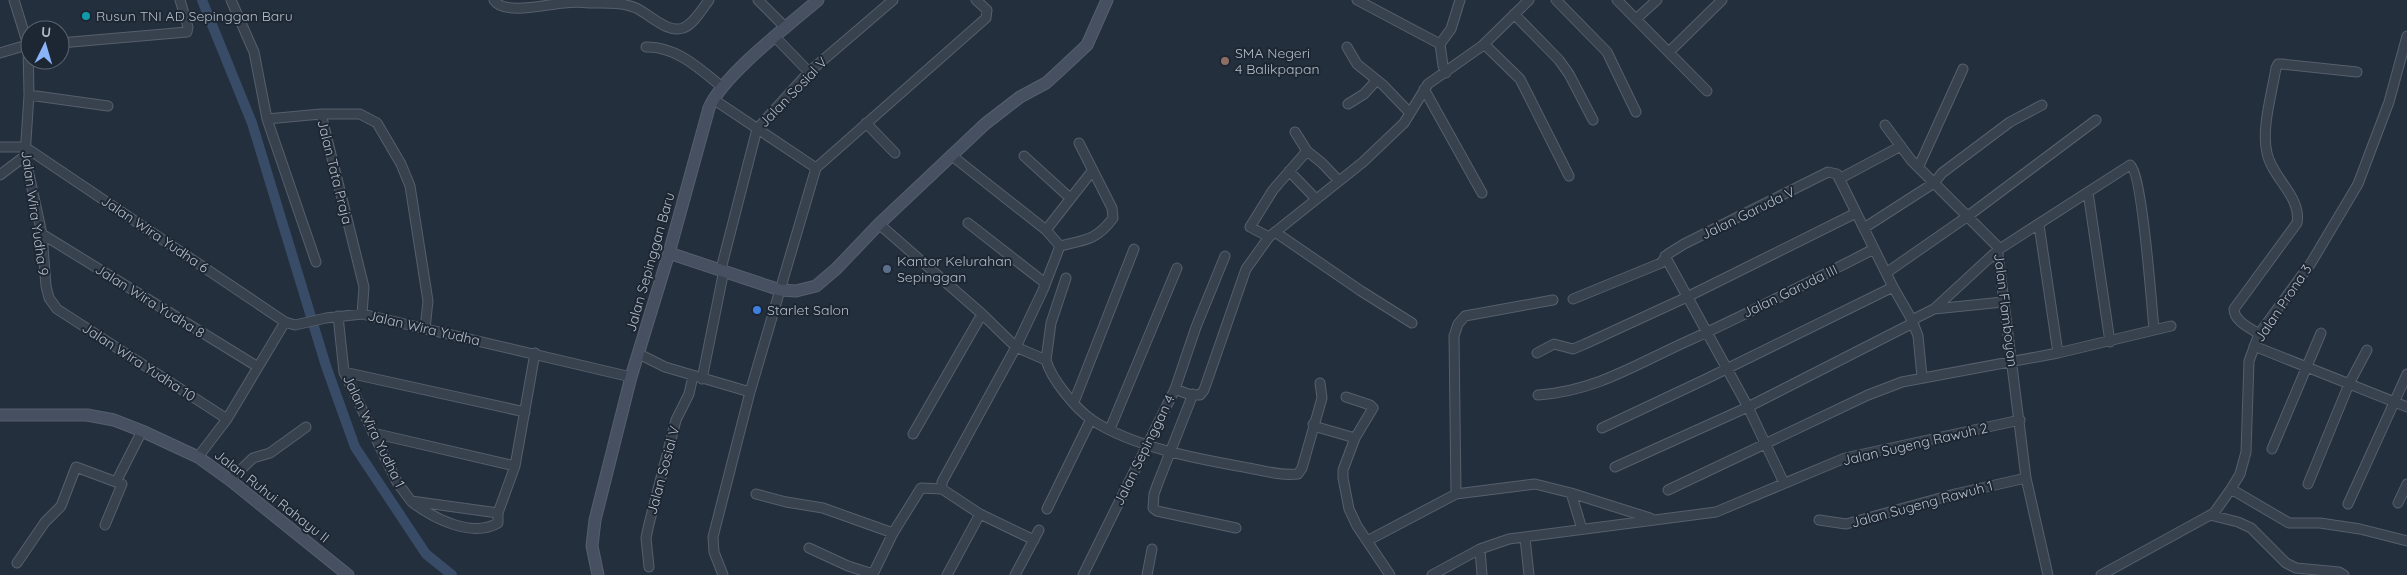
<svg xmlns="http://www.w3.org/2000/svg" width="2407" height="575" font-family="Quicksand,sans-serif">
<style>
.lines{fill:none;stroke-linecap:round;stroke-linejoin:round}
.canal{stroke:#394c67;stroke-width:10}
.street-casing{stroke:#565f6c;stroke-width:11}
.secondary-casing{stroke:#565f6c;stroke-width:13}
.street{stroke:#38414e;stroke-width:9}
.secondary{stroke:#465061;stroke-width:11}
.culture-dot{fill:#0f9aa8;stroke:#1d2633;stroke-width:2}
.education-dot{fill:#8d6e63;stroke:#1d2633;stroke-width:2}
.service-dot{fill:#5c6f8a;stroke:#1d2633;stroke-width:2}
.shop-dot{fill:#3f7fe0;stroke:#1d2633;stroke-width:2}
.labels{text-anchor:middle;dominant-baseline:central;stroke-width:4;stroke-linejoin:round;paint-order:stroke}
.poi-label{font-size:14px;fill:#b4bcc9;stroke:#1d2633;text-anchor:start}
.street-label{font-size:14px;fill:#b4bcc9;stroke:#1d2633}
</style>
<rect width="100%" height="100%" fill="#242f3e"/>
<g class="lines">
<path class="canal" d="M202,0L252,123L326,366L355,447L426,554L452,575"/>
<defs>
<path id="street" d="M14,0L28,45L29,95L25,156L42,234L46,286L49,298L57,309L227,419
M231,0L254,52L267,119L316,262
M494,0C504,16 548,4 564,3C572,2 581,2 590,3C605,3 622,2 636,8C649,14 668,34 683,28C694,24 702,9 709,0
M758,0L786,28
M1357,0L1440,44
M1556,0L1607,52L1636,112
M1617,0L1707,91
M1514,14L1559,60L1569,74L1593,120
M1636,19L1657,0
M775,37L809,72
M60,43L187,32L188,27L180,0
M1484,44L1520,79L1569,176
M646,47C676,46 700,69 722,87
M1347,47L1357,64L1383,85L1410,113
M1669,52L1722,0
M0,53L30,44
M1446,73L1443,66L1440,44L1451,29L1460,0
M1424,89L1482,193
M29,95L108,106
M713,99L816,168
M1348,104L1364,94L1376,81
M321,114H360L377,123L401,164L410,186L428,301L425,329
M267,119L321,114L364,287L362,314
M866,123L895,153
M1885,125L1911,160L1997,246L2026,478L2048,575
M1295,132L1307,151L1322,163L1339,181
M1079,143L1112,208L1113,218C1097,240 1085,240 1060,246L1043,290L1016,347L1046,360C1051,379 1076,409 1092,420C1135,448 1199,459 1249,468C1264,471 1282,476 1298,474L1302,468L1322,398L1320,383
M0,147H25L285,322
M951,155L1046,230L1060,246
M1024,156L1070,198
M1919,166L1963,69
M1289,171L1316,199
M0,175L25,156
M1839,179L1901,146
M2088,192L2110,342
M968,223L1045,283
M879,224L982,314L1016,347L942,482V489L980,514L1034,540
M2039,225L2058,353
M1864,228L1934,183L1942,173L2010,122L2042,105
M1046,230L1093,170
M1275,232L1361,291L1412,323
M42,234L258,367
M1269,237L1250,227L1273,190L1307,151
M1665,256L1748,407L1784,483
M721,269L757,129L809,72L893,0
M1886,273L1968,216L2096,120
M1573,299L1661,263L1668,254L1684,244L1828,172L1837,174L1893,287L1912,320L1918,336L1922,377
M1934,309L2003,302
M338,316L344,372L397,482L411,501L498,513L515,466L535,353
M1912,320L1934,309L1998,250L2130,165C2142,172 2152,308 2154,330
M2259,334C2250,328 2234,321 2234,309L2297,223C2302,197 2272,178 2267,153C2261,129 2272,93 2276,68L2278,64H2282L2357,72
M2254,346L2407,407
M1537,353L1554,344L1573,349L1585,344L1687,297L1856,213
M639,354L665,367L750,392L816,168L986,18L987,10L976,0
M1046,360L1051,323L1066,278
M344,372L525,412
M702,379L724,270
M1175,389L1188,394L1200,395L1204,390L1246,269L1269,237L1363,162L1404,123L1428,84L1482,46L1529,0
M1193,394L1158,483L1154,494L1153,508L1157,511L1236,528
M1538,395C1597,391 1638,363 1690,340C1752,312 1813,280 1874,249
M1346,397L1370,405L1373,408L1355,438L1343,470V478L1349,509L1357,526L1390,575
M1074,402L1134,249
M1313,424L1317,427L1355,438
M1602,428L1706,379L1893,287
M1110,429L1177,268
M373,433L515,466
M913,434L982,314
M2272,449L2321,333
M198,457L227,419L285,322L295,325L326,318L362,314L631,377
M1615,467L1748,407L1913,323
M230,480L253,458L270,453L306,427
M2308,484L2349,384L2367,350
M2231,489L2289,523H2320L2360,529L2407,541
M1668,490L1868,395L1902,382L2058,353L2171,326
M1571,493L1582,529
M756,494L786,502L823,508L893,533L921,488L942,489
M1456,494L1535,484L1571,493L1650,518
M413,503C435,519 472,538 498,523V513
M2398,503L2407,484
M2348,504L2407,374
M1047,509L1091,419
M2210,515L2238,522L2251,528L2286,563L2296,568L2339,572L2344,575
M1819,520L1846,524L1955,494L2026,478
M105,525L122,484L116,482
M1525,538L1529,575
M1367,541L1456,494L1454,336L1458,324L1465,316L1553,300
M809,548L848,566L873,574L893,533
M1480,549L1482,575
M17,563L45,522L61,506L76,467L116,482L142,431
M649,567L646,538L649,524L676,420L689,394L693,376
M723,575L714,552L713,537L750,392
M947,575L980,514
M1015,575L1039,530
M1083,575L1175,389L1196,327L1225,256
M1147,575L1152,549
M1432,575L1480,549L1509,539L1716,512L1845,458L2020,420
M2101,575L2214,513L2231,489L2240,474L2246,452L2249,361L2259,334L2311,263L2358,184L2389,102L2407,36"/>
<path id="secondary" d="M669,253L780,290L796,291L816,286L836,269L879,224L985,124L1020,97L1046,83L1056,74L1087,45L1107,0
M0,415H87L114,420L142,431L198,457L230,480L348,575
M598,575L592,546L595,520L631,377L669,253L709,108C723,75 790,24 818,0"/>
</defs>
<use href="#street" class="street-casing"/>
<use href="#secondary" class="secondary-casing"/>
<use href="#street" class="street"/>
<use href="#secondary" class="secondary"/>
</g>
<circle class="culture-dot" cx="86" cy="16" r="5"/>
<circle class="education-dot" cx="1225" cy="61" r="5"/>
<circle class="service-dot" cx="887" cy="269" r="5"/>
<circle class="shop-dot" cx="757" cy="310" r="5"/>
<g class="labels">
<g class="poi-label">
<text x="96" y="16">Rusun TNI AD Sepinggan Baru</text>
<text x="1235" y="53">SMA Negeri<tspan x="1235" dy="16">4 Balikpapan</tspan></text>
<text x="897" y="261">Kantor Kelurahan<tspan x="897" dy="16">Sepinggan</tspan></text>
<text x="767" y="310">Starlet Salon</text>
</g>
<g class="street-label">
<text transform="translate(793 92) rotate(-46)">Jalan Sosial V</text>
<text transform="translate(335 172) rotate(76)">Jalan Tata Praja</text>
<text transform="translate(35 213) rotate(82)">Jalan Wira Yudha 9</text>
<text transform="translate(1748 213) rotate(-26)">Jalan Garuda V</text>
<text transform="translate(155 234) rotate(34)">Jalan Wira Yudha 6</text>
<text transform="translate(650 262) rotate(-74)">Jalan Sepinggan Baru</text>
<text transform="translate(1790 291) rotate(-26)">Jalan Garuda III</text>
<text transform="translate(150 301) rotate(32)">Jalan Wira Yudha 8</text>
<text transform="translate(2283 303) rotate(-56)">Jalan Prona 3</text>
<text transform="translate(2006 310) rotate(83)">Jalan Flamboyan</text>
<text transform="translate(424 328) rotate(13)">Jalan Wira Yudha</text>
<text transform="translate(139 362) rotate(33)">Jalan Wira Yudha 10</text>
<text transform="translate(374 431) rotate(64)">Jalan Wira Yudha 1</text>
<text transform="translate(1915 444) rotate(-13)">Jalan Sugeng Rawuh 2</text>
<text transform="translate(1144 450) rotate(-64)">Jalan Sepinggan 4</text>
<text transform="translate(663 470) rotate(-75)">Jalan Sosial V</text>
<text transform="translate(272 496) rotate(38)">Jalan Ruhui Rahayu II</text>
<text transform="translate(1922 504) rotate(-15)">Jalan Sugeng Rawuh 1</text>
</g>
</g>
<g transform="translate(45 45) rotate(5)"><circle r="24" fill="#1d2633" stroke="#59626f"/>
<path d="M0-4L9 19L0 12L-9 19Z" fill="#8ab4f8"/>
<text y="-8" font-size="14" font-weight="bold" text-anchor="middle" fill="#b4bcc9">U</text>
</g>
</svg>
